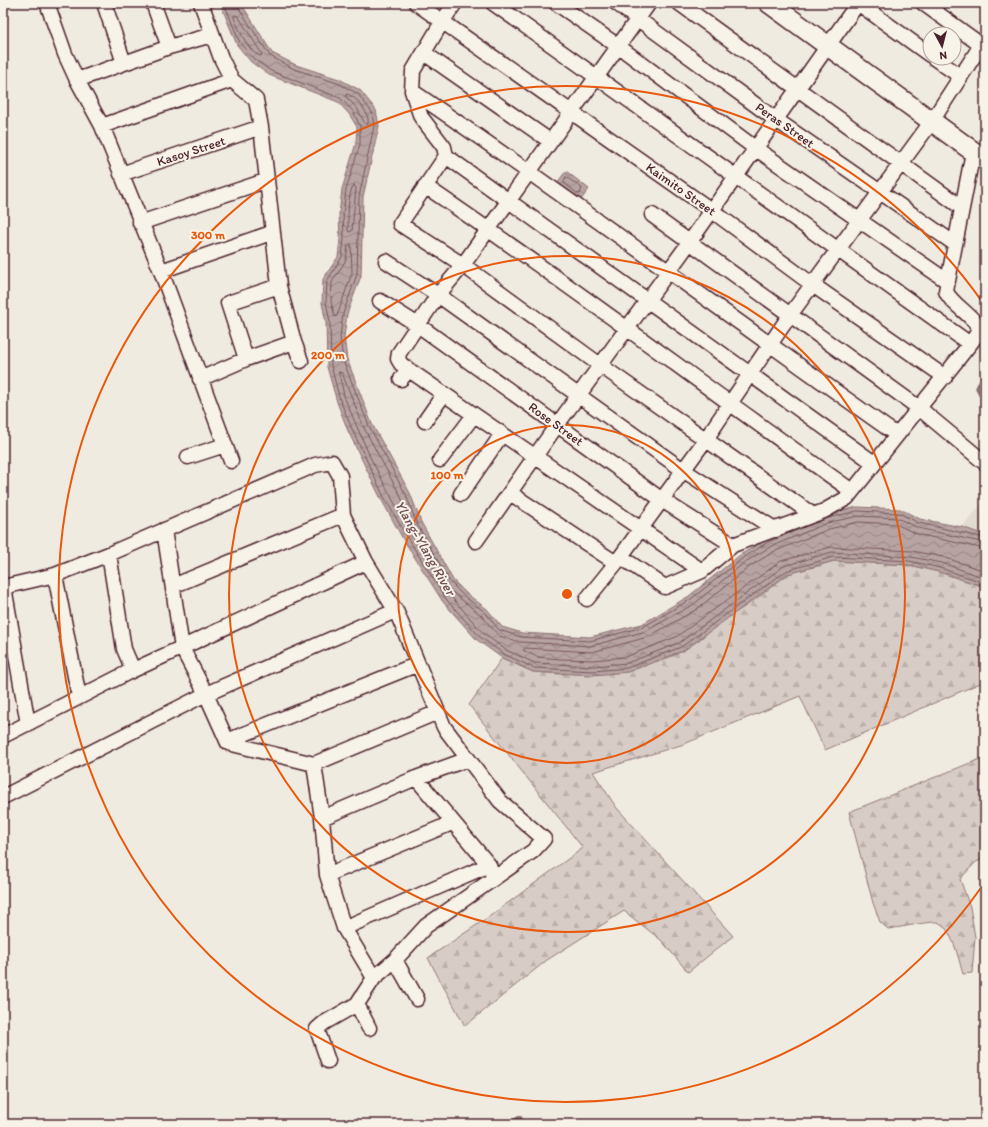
<svg xmlns="http://www.w3.org/2000/svg" width="988" height="1127" font-family="Itim,sans-serif">
<style>
.built{fill:#e3dcd2}
.forest{fill:url(#forest-firs);stroke:#917678}
.water{fill:url(#water-waves);stroke:#8b6f72}
.lines{fill:none;stroke-linecap:round;stroke-linejoin:round}
.shore{stroke:#76545b;stroke-width:1}
.stream{stroke:#8b6f72;stroke-width:3.5}
.street-casing{stroke:#4a1f2b;stroke-width:17}
.secondary-casing{stroke:#4a1f2b;stroke-width:22}
.street{stroke:#f7f3e8;stroke-width:14}
.secondary{stroke:#f7f3e8;stroke-width:19}
.ring{fill:none;stroke:#e8590c;stroke-width:2}
.labels{text-anchor:middle;dominant-baseline:central;stroke-width:4;stroke-linejoin:round;paint-order:stroke}
.street-label{font-size:13px;fill:#4a1f2b;stroke:#f7f3e8}
.water-label{font-size:14px;font-style:italic;fill:#704e55;stroke:#f7f3e8}
.centre{fill:#e8590c;stroke:#f7f3e8;stroke-width:2}
.ring-label{font-size:12px;text-anchor:middle;font-weight:bold;fill:#e8590c;stroke:#f7f3e8;stroke-width:4;stroke-linejoin:round;paint-order:stroke}
</style>
<defs>
<pattern id="forest-firs" width="22" height="20" patternUnits="userSpaceOnUse"><rect width="22" height="20" fill="#d8cdc6"/><path d="M5 1l3.5 6h-7zM16 11l3.5 6h-7z" fill="#bbb0aa"/></pattern>
<pattern id="water-waves" width="16" height="10" patternUnits="userSpaceOnUse"><rect width="16" height="10" fill="#b7a4a2"/><path d="M0 5q4-4 8 0t8 0" fill="none" stroke="#978584"/></pattern>
</defs>
<rect width="100%" height="100%" fill="#f0ebe0"/>
<filter id="ink" filterUnits="userSpaceOnUse"><feTurbulence type="fractalNoise" baseFrequency=".025" numOctaves="2"/><feDisplacementMap in="SourceGraphic" scale="8" xChannelSelector="R" yChannelSelector="G"/><feConvolveMatrix kernelMatrix="1 2 1 2 8 2 1 2 1" color-interpolation-filters="sRGB"/></filter>
<g filter="url(#ink)">
<path class="built" d="M985,500V535L962,527Z"/>
<path class="forest" d="M834,561L909,565L939,572L985,587V681L825,750L800,696L684,744L593,772L616,807L733,936L688,972L661,940L624,911L547,960L465,1026L428,958L490,916L583,848L469,705L502,658L533,672L561,674L661,661L683,651L699,640L716,625L752,602L788,574Z
M985,757V858L976,862L960,879L970,907L975,937L972,973L963,974C959,961 952,926 937,922C930,921 898,928 888,929L880,922L873,903L849,812Z"/>
<path class="water" d="M220,3H241L272,53L296,65L339,79L360,90L376,110L379,126L363,197L361,276L347,314L344,337L347,359L372,424L410,493L421,522L453,580L467,594L487,609L502,627L522,633L590,637L642,624L689,596L740,555L767,539L824,515L857,507L900,509L920,519L962,527L985,535V587L939,572L909,565L834,561L788,574L683,651L628,672L593,675L533,672L502,658L477,640L443,602L403,539L380,497L348,431L337,402L327,367L326,323L322,303L323,279L338,257L340,239L339,214L342,189L356,143L357,127L349,114L338,102L269,75L251,62L237,45Z
M566,171L589,189L580,201L557,183Z"/>
<g class="lines">
<path class="shore" d="M224,3L240,43L254,59L271,71L340,98L353,111L360,126V144L346,190L343,214L344,239L342,257L327,281L326,302L330,322L331,366L340,400L352,429L383,495L407,537L446,599L480,637L504,654L534,668L593,671L627,668L681,647L786,571L833,557L910,561L940,568L985,583
M238,3L240,10L270,56L294,69L337,83L357,93L372,112L374,126L359,197L357,274L343,314L340,337L343,360L369,426L406,495L417,524L450,582L465,597L485,612L499,630L521,637L590,641L643,627L691,599L743,558L768,542L814,523
M235,15L238,16L262,54L261,56C249,54 239,29 234,18Z
M347,94C357,97 370,113 368,124H365L357,108L346,97Z
M566,177L582,188L580,194H578L564,183Z
M354,185L356,188L352,231L350,232L348,231C348,220 347,193 354,185Z
M351,244L352,273L337,316L335,317L331,302L332,282L346,260L348,245Z
M339,372L342,373L364,428L401,497L413,526L436,565L435,568L432,567L411,534L371,459L345,399Z
M828,518L857,511L899,513L919,523L985,538
M985,543L918,528L897,518L858,516L827,523L770,547L745,562L694,604L646,631L591,646L520,642L499,636L481,615L452,592L449,594L483,633L506,650L535,663L593,666L627,663L679,643L784,566L832,552L911,557L942,563L985,578
M985,549L917,534L896,524L858,522L829,529L773,552L749,567L697,609L648,637L592,652L525,648L523,650L537,657L561,659L593,660L625,657L676,637L781,561L831,547L912,551L943,557L985,571"/>
<path class="stream" d="M985,372L977,388L985,403
M508,1124L520,1117L524,1124"/>
<defs>
<path id="street" d="M47,3L65,54L77,80L102,126L161,271L231,461
M104,3L124,63
M153,3L169,47
M201,3L221,58L232,80L256,100L261,127L279,286L294,342L301,361
M416,3L711,210L813,285L945,377
M455,3L442,22L413,71L412,91L421,117L444,147L446,156L400,224L463,265L600,365L813,515
M493,3L970,344
M556,3L618,46L755,148L947,281
M616,3L775,119L955,244
M649,3L463,265L438,295L399,353L398,359L401,364L409,370L702,571
M679,3L961,207
M858,3L930,55
M923,3L981,45
M424,53L550,141
M934,58L960,76
M77,80L169,47L212,35
M412,91C576,202 735,321 897,435
M102,126L232,80
M446,156L874,463
M121,174L261,127
M425,186C570,284 709,390 852,491
M652,215L919,408L985,463
M140,223L265,181
M386,261L438,295L683,470L776,530
M161,271L271,233
M380,301L418,325L662,500L733,545
M246,359L228,303L279,286
M200,379L246,359L294,342
M401,379L409,370
M425,421L444,394
M188,457L225,445
M440,460L474,415
M510,493L616,563
M461,494L502,434
M164,530L182,648L206,694L395,611
M476,541L557,425L689,243L858,3
M109,554L124,649L133,670
M622,556L624,559L665,587L702,571L733,545L824,511L847,498L970,344C973,340 977,335 978,330C979,319 950,304 946,291L973,152
M55,575L109,554L315,465L332,462L340,476L343,515L366,562L397,613L444,727L500,801L544,839L533,851L426,926L395,960L374,978
M173,586L343,515
M3,587L55,575L79,697
M4,587L28,724
M587,599L616,563L706,439L790,315L932,121L985,39
M3,736L127,673L366,562
M227,741L418,664
M314,764L438,712
M416,778L489,865L492,873
M3,797L206,694L228,743L314,764L322,818L327,875L344,928L374,978L357,1004L324,1023L317,1029L328,1061
M322,818L416,778L468,759
M327,875L452,823
M344,928L489,865
M395,960L417,999
M357,1004L369,1028"/>
<path id="secondary" d="M769,3L985,160"/>
</defs>
<use href="#street" class="street-casing"/>
<use href="#secondary" class="secondary-casing"/>
<use href="#street" class="street"/>
<use href="#secondary" class="secondary"/>
</g>
</g>
<g class="ring">
<circle cx="567" cy="594" r="169"/>
<circle cx="567" cy="594" r="338"/>
<path d="M983 885A508 508 0 1 1 983 303"/>
</g>
<g class="labels">
<g class="street-label">
<text transform="translate(785 125) rotate(35)">Peras Street</text>
<text transform="translate(191 151) rotate(-18)">Kasoy Street</text>
<text transform="translate(681 189) rotate(35)">Kaimito Street</text>
<text transform="translate(556 424) rotate(36)">Rose Street</text>
</g>
<g class="water-label">
<text transform="translate(425 548) rotate(60)">Ylang-Ylang River</text>
</g>
</g>
<circle cx="567" cy="594" r="6" class="centre"/>
<g class="ring-label">
<text x="208" y="239">300 m</text>
<text x="328" y="359">200 m</text>
<text x="447" y="479">100 m</text>
</g>
<rect width="988" height="1127" fill="none" stroke="#f7f3e8" stroke-width="16"/>
<rect x="8" y="8" width="972" height="1111" fill="none" stroke="#4a1f2b" stroke-width="1.5" filter="url(#ink)"/>
<g transform="translate(942 46) rotate(173)"><circle r="19" fill="#f7f3e8" stroke="#b29e9c"/>
<path d="M0-3L7 15L0 10L-7 15Z" fill="#4a1f2b"/>
<text y="-6" font-size="11" font-weight="bold" text-anchor="middle" fill="#4a1f2b">N</text>
</g>
</svg>
